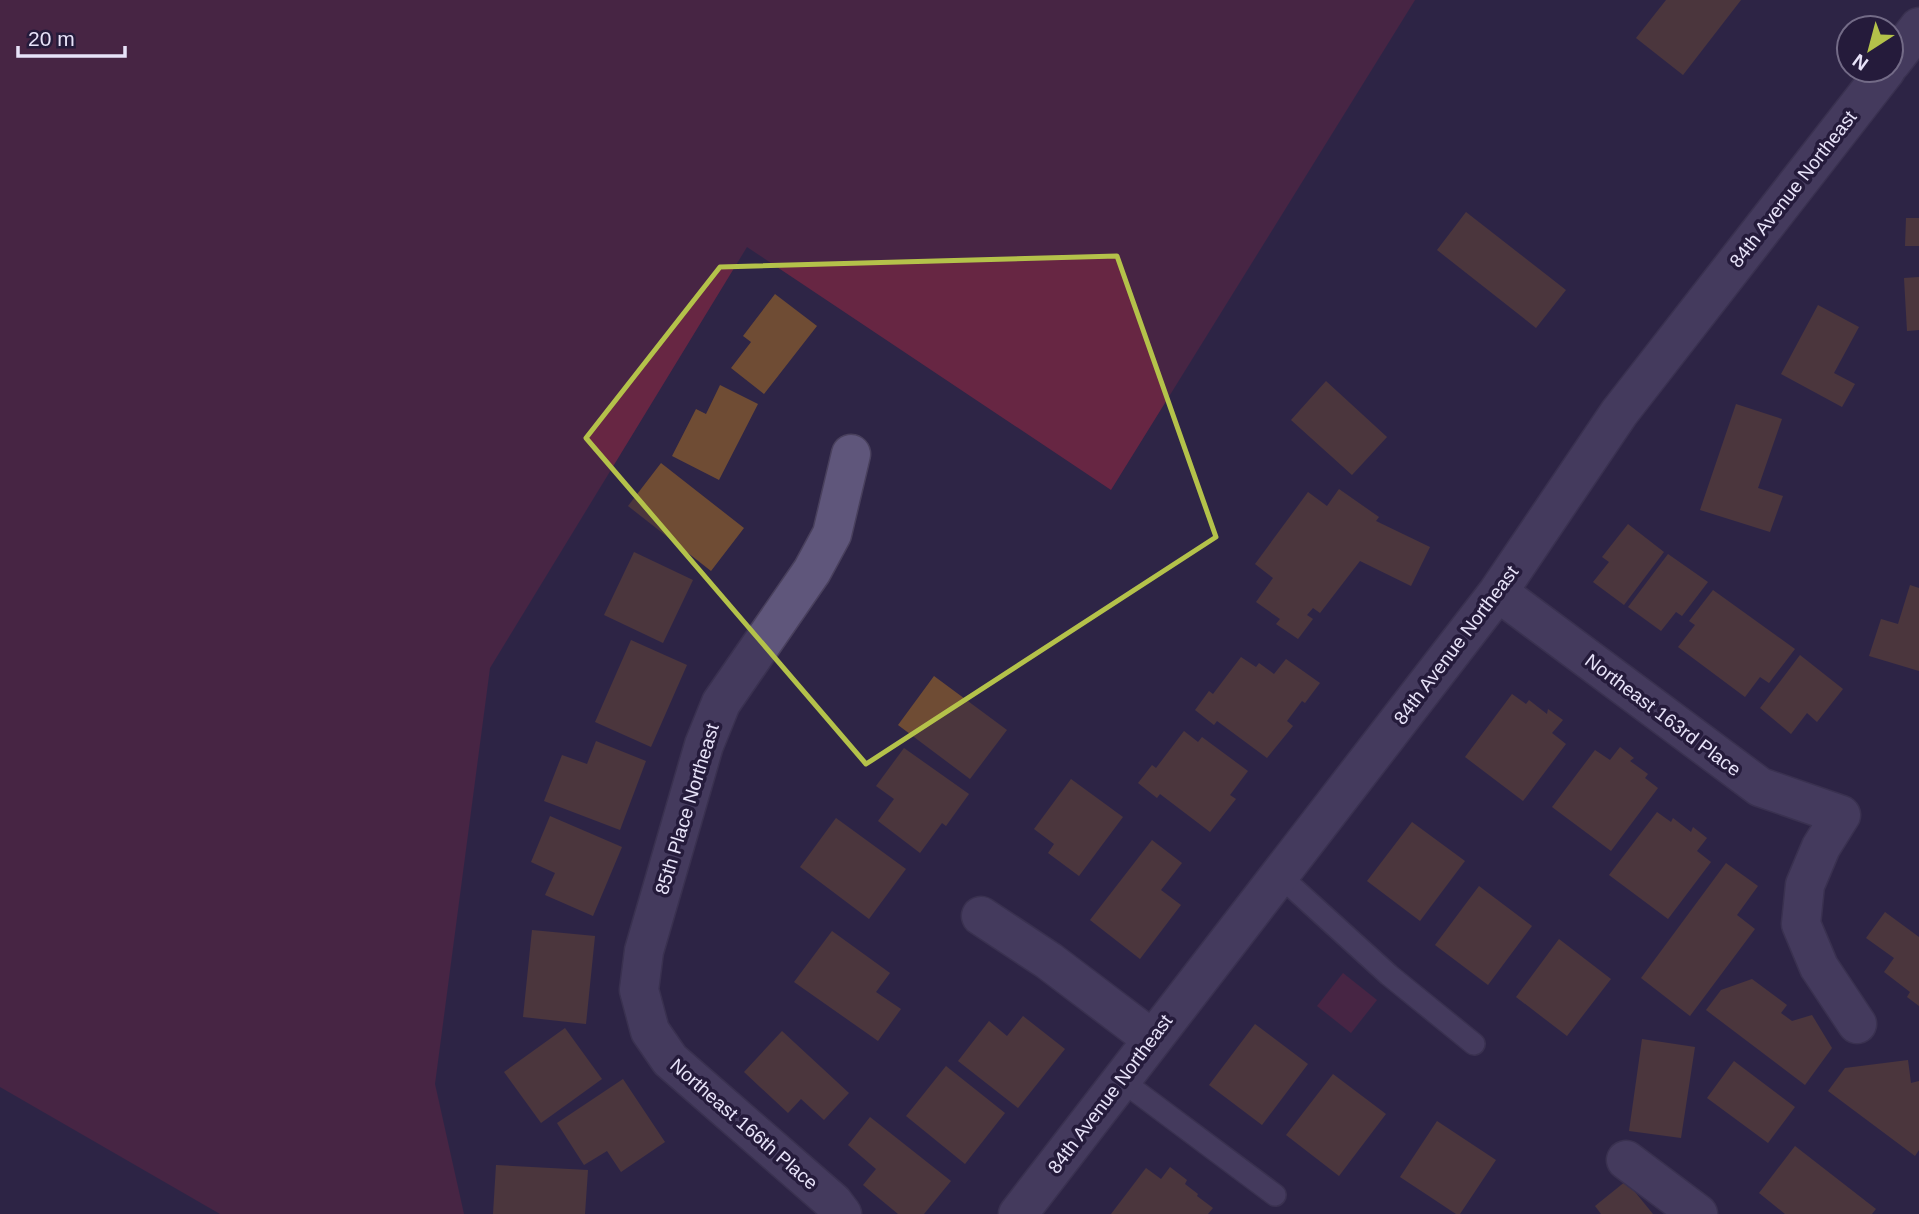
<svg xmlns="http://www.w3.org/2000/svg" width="1919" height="1214" font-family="Arial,sans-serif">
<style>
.green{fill:#672643}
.building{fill:#6f4c34}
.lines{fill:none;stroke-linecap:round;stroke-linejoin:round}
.service-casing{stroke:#49405d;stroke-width:24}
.minor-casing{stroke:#49405d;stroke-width:41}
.service{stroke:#5f567b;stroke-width:21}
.minor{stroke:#5f567b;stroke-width:38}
.marked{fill:none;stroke:#b4c24a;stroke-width:5;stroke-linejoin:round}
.labels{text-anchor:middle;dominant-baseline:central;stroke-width:7;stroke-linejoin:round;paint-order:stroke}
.street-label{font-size:19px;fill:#e8e3f9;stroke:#251b3b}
</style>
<rect width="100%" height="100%" fill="#2e2546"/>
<path class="green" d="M0,0H1415L1111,490L747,247L490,668L435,1084L464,1214H220L0,1087Z
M1343,973L1377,1000L1351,1033L1317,1006Z"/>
<path class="building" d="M1666,0H1741L1683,75L1636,38Z
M1466,212L1566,290L1536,328L1437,250Z
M1906,218H1919V246H1905Z
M1919,277V330L1907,331L1904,278Z
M775,294L817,326L764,394L731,368L751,342L743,336Z
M1818,305L1859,327L1834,373L1855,384L1842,407L1781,374Z
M1326,381L1387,437L1352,475L1291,420Z
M720,385L758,404L719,480L672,456L696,409L706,414Z
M1736,404L1782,419L1758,488L1783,496L1770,532L1700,510Z
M661,463L744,528L711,571L628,506Z
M1339,489L1379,517L1376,521L1430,547L1411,586L1360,561L1320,613L1313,608L1307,615L1313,619L1298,639L1276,624L1280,619L1256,602L1273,578L1255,564L1308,492L1327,506Z
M1628,524L1664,552L1624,605L1593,582L1609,562L1602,557Z
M634,552L693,580L663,643L604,615Z
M1668,554L1708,582L1682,616L1676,612L1661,631L1628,607Z
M1910,585L1919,588V671L1869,656L1881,619L1898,624Z
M1713,590L1795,649L1769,683L1760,677L1745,697L1678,647L1695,625L1689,621Z
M631,640L687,665L651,747L595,722Z
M1800,655L1843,689L1817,722L1807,713L1791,734L1760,708Z
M1241,657L1256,667L1259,663L1274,674L1286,659L1320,683L1305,703L1302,701L1287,721L1293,726L1267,758L1217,721L1214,725L1195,710L1209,691L1213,694Z
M934,676L1007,730L970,779L898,725Z
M1512,694L1526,704L1529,700L1547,714L1548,709L1563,720L1552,733L1566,744L1523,801L1465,757Z
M1184,731L1198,742L1202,737L1248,771L1230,795L1236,799L1210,832L1160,794L1157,798L1138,783L1152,765L1156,768Z
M596,741L646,761L620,830L544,801L562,755L587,764Z
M1620,747L1634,758L1630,761L1648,774L1645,778L1658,788L1611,851L1552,807L1595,750L1610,760Z
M904,748L969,794L946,826L942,823L920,853L878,821L894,799L876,786Z
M1071,779L1123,817L1079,876L1048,853L1054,844L1034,829Z
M1657,812L1671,822L1673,818L1691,832L1693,827L1707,838L1697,851L1711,862L1668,919L1609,875Z
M550,816L622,847L593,916L545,895L555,873L531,862Z
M836,818L906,869L869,919L800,867Z
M1412,822L1465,861L1420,921L1367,881Z
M1152,840L1182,863L1161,890L1181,905L1140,959L1090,920Z
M1726,863L1758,886L1737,915L1755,929L1690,1016L1641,978Z
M1479,886L1532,926L1488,985L1435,945Z
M1885,912L1919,937V1006L1907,997L1910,992L1884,972L1894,958L1866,938Z
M532,930L595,936L586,1024L523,1017Z
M832,931L890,973L876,992L901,1009L878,1041L794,982Z
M1559,939L1611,979L1567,1036L1516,997Z
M1752,979L1787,1005L1781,1013L1792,1021L1812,1015L1832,1048L1805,1085L1706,1010L1721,990Z
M1023,1016L1065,1049L1018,1108L958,1061L989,1021L1007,1036Z
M1255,1024L1308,1064L1262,1125L1209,1085Z
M565,1028L602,1079L541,1123L504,1072Z
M782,1031L849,1093L824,1120L801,1099L788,1113L744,1072Z
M1642,1039L1695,1047L1681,1138L1629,1131Z
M1908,1060L1911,1083L1919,1081V1150L1915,1156L1828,1091L1845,1068Z
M1734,1061L1795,1107L1768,1143L1707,1098Z
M946,1066L1005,1113L965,1164L906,1116Z
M1333,1074L1386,1114L1339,1176L1286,1135Z
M623,1079L665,1142L621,1172L607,1151L584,1165L557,1123Z
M870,1117L951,1181L924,1214H898L863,1185L876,1169L848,1145Z
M1437,1121L1496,1160L1460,1214H1456L1400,1177Z
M1795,1146L1876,1209L1872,1214H1785L1759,1193Z
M496,1165L588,1170L585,1214H493Z
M1170,1167L1187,1180L1185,1184L1198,1194L1197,1196L1213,1208L1208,1214H1111L1146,1168L1161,1179Z
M1626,1181L1653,1214H1601L1595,1206Z"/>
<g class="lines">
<defs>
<path id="service" d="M1279,875L1389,975L1474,1044
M1121,1080L1275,1195"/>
<path id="minor" d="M1891,63L1919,27
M1498,592L1760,787L1841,815L1821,847L1805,885L1801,924L1819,967L1857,1024
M981,916L1049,961L1152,1039
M1626,1160L1698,1214
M842,1214L833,1202L670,1060L650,1031L639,990L644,951L704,745L721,703L812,571L832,534L851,454
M1018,1214L1498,592L1619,413L1886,70"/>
</defs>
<use href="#service" class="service-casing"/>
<use href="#minor" class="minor-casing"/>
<use href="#service" class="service"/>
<use href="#minor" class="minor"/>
</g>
<path d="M0 0H1919V1214H0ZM1117,256L1216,537L866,764L586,438L720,267Z" fill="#2e2546" fill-opacity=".55" fill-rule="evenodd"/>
<path class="marked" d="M1117,256L1216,537L866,764L586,438L720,267Z"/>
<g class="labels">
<g class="street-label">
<text transform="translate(1793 189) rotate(-52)">84th Avenue Northeast</text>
<text transform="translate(1456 645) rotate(-53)">84th Avenue Northeast</text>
<text transform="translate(1663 715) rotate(37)">Northeast 163rd Place</text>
<text transform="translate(687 809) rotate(-73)">85th Place Northeast</text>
<text transform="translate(1110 1094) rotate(-53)">84th Avenue Northeast</text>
<text transform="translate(744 1124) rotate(41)">Northeast 166th Place</text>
</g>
</g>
<g transform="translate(1870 49) rotate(216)"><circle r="33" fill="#251b3b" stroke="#736b87" stroke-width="2"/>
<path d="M0-5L12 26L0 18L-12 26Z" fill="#b4c24a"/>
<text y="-10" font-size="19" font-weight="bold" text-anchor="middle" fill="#e8e3f9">N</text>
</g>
<path d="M18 46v10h107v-10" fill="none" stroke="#e8e3f9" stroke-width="3.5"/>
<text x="28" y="46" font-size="21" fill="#e8e3f9" stroke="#251b3b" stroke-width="5" paint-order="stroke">20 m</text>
</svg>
